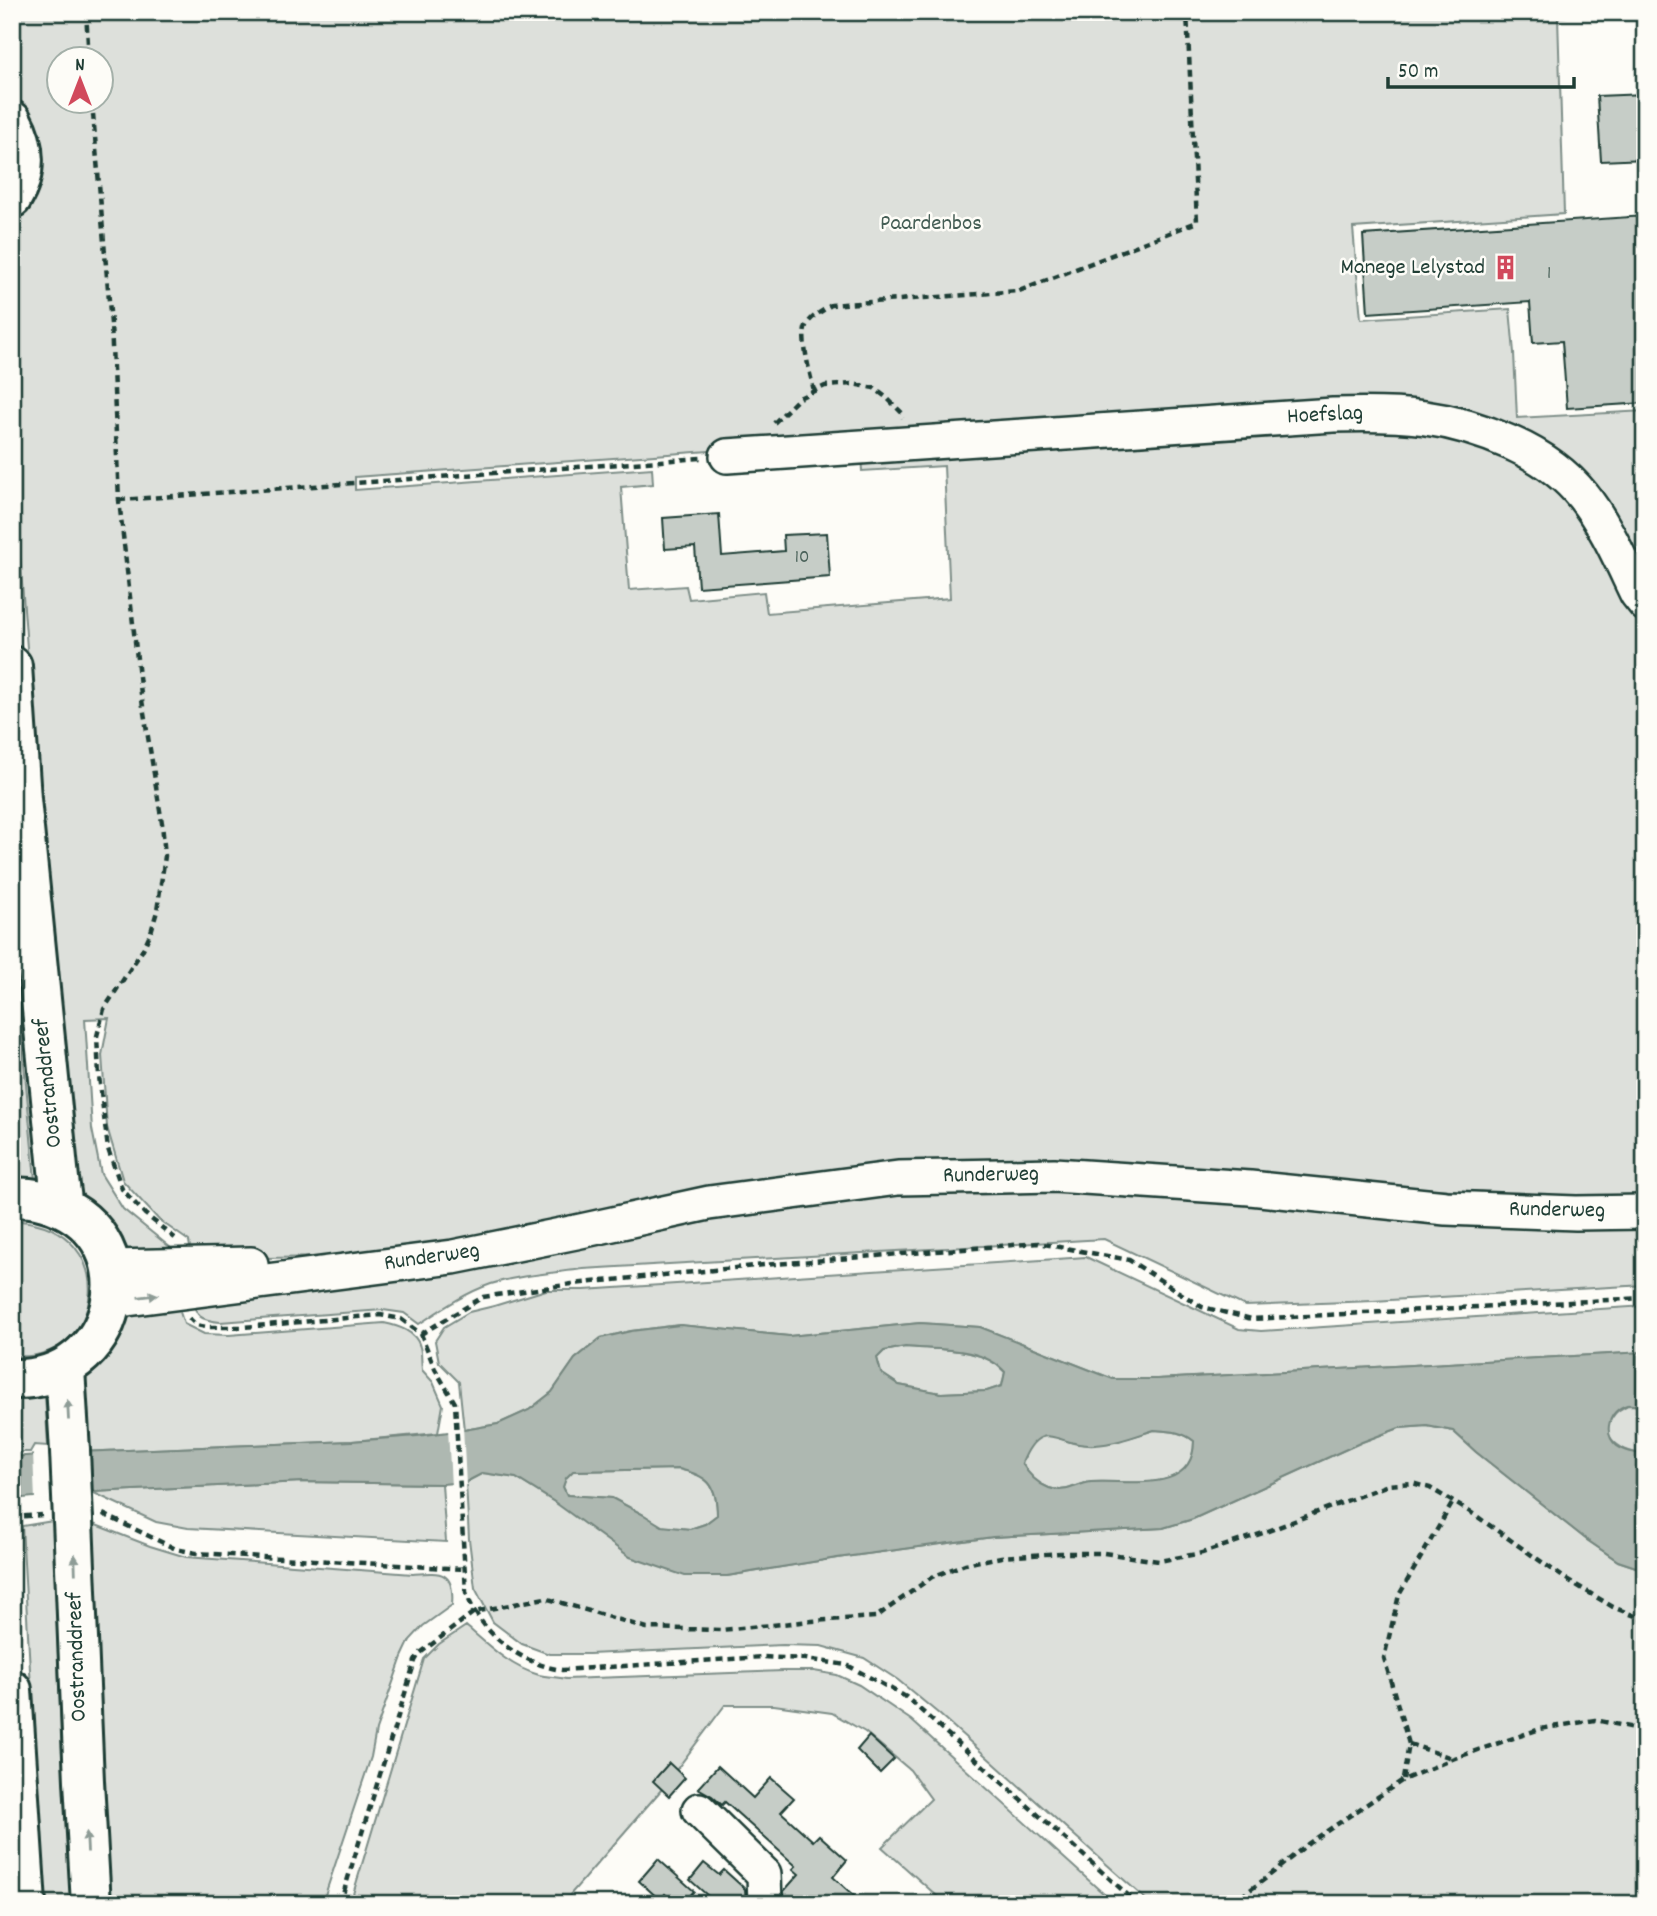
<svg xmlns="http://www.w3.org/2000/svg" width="1657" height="1916" font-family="Dekko,sans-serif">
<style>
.green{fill:#dde0db;stroke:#7e8e88;stroke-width:2;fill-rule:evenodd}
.water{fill:#aeb8b1;stroke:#75877f;stroke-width:2;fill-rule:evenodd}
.pier{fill:#fdfcf7}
.building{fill:#c6cdc7;stroke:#1f3d34;stroke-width:2}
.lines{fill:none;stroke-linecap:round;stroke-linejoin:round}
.minor-casing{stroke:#1f3d34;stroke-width:38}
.major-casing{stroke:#1f3d34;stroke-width:44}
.path{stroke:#1f3d34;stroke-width:4.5;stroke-dasharray:7 5;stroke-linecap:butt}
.minor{stroke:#fdfcf7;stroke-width:33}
.major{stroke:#fdfcf7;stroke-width:38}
.major-bridge-casing{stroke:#1f3d34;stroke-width:44;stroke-linecap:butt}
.major-bridge{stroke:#fdfcf7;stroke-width:38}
.oneway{fill:#8e9c96}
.labels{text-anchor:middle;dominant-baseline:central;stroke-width:5;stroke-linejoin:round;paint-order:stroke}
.number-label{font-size:19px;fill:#496159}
.park-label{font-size:23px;fill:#455e55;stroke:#fdfcf7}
.poi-label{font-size:23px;fill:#1f3d34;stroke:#fdfcf7;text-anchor:end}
.street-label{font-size:23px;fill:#1f3d34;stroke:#fdfcf7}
</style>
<rect width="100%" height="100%" fill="#fdfcf7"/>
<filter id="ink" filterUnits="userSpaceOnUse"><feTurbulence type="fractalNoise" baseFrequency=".0143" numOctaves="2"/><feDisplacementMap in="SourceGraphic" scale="14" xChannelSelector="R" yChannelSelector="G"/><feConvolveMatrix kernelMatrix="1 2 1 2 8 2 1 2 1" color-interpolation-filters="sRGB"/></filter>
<g filter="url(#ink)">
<path class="green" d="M12,12H1610L1558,17L1564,214L1353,228L1361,319L1510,309L1514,353L1517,418L1645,411V1196L1539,1195L1433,1189L1301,1178L1092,1167L543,1229L333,1257L192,1259L189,1241L159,1220L123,1181L107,1127L102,1055L109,1018L85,1019L92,1129L101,1174L123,1209L171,1248L173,1259L135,1257L121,1246L95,1208L74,1193L28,661L12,453ZM60,60H102V102H60ZM723,450L861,455L862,471L944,466L950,598L767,613L764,592L689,599L686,586L629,590L621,487L653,484L652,468L355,490V477Z
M12,863L23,1052L35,1180L12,1179Z
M1014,1188L1645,1226V1285L1373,1301L1245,1306L1104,1239L583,1269C553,1273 520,1275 491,1284C465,1293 442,1309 419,1324L404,1313L383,1310L220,1322C200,1320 196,1317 192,1298L827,1201L930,1192Z
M20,1221C120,1229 108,1364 12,1356V1222Z
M1086,1257L1239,1329L1261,1331L1645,1306V1352L1157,1379H1113L980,1327L920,1323L789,1336L680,1325L631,1331L601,1338L575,1359L552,1392L529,1410L498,1424L464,1430L459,1382L439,1362L435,1341L444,1327L469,1312L494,1306L546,1290H584Z
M178,1299L180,1312L184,1324L204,1334L229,1335L384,1323C398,1326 416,1331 420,1347C422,1354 421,1363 422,1370L433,1382L443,1405L438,1433L352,1441L79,1452L81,1379C94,1369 106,1358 115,1343C122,1331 124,1319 136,1311C146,1304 165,1302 178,1299Z
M905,1347C937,1350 982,1346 1005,1372L1002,1386L987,1391L941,1393L899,1385L881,1373L877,1358L884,1351Z
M45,1394L48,1446L34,1445L30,1452H20L18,1397Z
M1628,1405L1645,1406V1454C1625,1454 1595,1437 1614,1415C1617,1410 1623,1408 1628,1405Z
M1427,1426L1453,1431L1476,1452L1587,1540L1618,1561L1645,1570V1904H1151L939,1714L898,1680L864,1658L821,1646L783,1645L589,1654H549L522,1644L493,1622L475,1588L469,1539L466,1482L483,1473L516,1478L553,1501L727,1576L837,1558L993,1537L1163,1528L1193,1519L1362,1442L1399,1428Z
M1154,1430C1169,1431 1182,1431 1194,1441C1194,1497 1126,1479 1091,1482C1076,1484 1066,1494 1049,1488C1036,1483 1028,1474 1021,1463C1026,1452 1029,1442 1041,1437C1053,1432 1066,1443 1078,1444C1104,1446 1129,1438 1154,1430Z
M679,1469C708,1476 717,1484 717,1515L705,1524L690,1529L662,1527L644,1515L612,1498L567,1495L563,1487L566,1478L573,1471Z
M302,1482L442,1484L446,1542L188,1528L156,1522L92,1492Z
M83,1520L150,1546L186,1557L413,1574C440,1572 455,1570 452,1605L423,1626L410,1640L402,1657L376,1730L371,1757L322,1904H108Z
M53,1521L61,1736L71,1904H43L22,1526Z
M466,1626C488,1645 510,1667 539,1675C547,1677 557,1677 566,1679L783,1671H814L837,1675L859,1685L911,1720L1115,1904H946L882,1847L931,1799L910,1770L865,1732L832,1713L774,1705H725L662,1789L562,1904H350L424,1659L439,1644Z"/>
<path class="water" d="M920,1323L980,1327L1113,1379H1157L1645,1352V1406C1640,1406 1632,1404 1627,1405C1609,1410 1602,1433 1617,1446C1624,1451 1636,1454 1645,1454V1570L1618,1561L1587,1540L1476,1452L1453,1431L1427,1426L1399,1428L1362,1442L1193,1519L1163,1528L993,1537L837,1558L727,1576H685L630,1557L553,1501L516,1478L483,1473L466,1482L442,1484L302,1482L92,1492L12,1499V1457L79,1452L352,1441L417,1436L464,1430L498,1424L529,1410L552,1392L575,1359L601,1338L631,1331L680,1325L789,1336ZM905,1347C937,1350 982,1346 1005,1372L1002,1386L987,1391L941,1393L899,1385L881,1373L877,1358L884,1351ZM1154,1430C1169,1431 1182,1431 1194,1441C1194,1496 1126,1479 1091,1482C1076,1484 1066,1494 1049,1488C1036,1483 1028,1474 1022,1463C1042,1414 1058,1448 1095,1445C1115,1444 1135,1436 1154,1430ZM679,1469C708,1476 717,1484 717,1515L705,1524L690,1529L662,1526L644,1515L612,1498L567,1495L563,1487L566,1478L573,1471Z"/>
<path class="pier" d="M463,1426L466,1485L451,1487L448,1428Z
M81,1450L83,1496L35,1500L33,1453Z
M12,1454H19L22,1502L12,1503Z"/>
<path class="building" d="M1645,94V159L1601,161L1597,96Z
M1645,216V403L1567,408L1562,341L1533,343L1530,302L1368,313L1363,235Z
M719,514L722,556L784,551L783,535L827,533L830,577L698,587L695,547L665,549L663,518Z
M869,1736L894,1759L880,1773L857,1750Z
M669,1763L685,1778L669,1796L653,1781Z
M718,1766L753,1798L771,1778L794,1798L781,1812L813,1841L819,1835L847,1860L833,1877L863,1904H784V1891L799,1874L793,1869L796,1866L725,1802L722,1805L712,1796L698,1788Z
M658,1859L694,1891L683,1904H676L665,1894L660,1900L639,1881Z
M704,1863L719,1875L724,1870L745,1889L746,1904H717L690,1880Z"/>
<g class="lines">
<defs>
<path id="minor" d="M727,456L1333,415C1401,413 1448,415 1511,443C1538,455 1564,472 1583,496C1606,525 1621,561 1637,594L1645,604
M110,1267L251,1264
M112,1301L453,1257L576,1232L709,1203L898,1178L1054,1175L1250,1188L1446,1208L1576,1213L1645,1212
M699,1810L764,1874L765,1904"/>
<path id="major" d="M12,121C26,146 27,174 12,198
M12,666L21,799L59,1179L63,1207
M12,1198C27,1196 41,1199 54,1204C152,1241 119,1383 12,1379
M65,1369L70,1451
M73,1520L84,1781L91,1904
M12,1690L26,1904"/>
</defs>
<use href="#minor" class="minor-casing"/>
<use href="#major" class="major-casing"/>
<path class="path" d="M86,12L89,60
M92,102L111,324L119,500L141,694L162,823L165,856L157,911L151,932L142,951L104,1009L97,1036L99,1076L108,1149L122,1189L145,1214L175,1238
M814,391C811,377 800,338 806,326C811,316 823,311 831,305L1019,291L1197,222L1187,12
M774,423L799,398L825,386L853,384L874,388L887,398L902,413L903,418
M119,500L702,458
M189,1318L196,1325L206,1327H244L380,1315L401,1319L421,1334L435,1369L455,1403L466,1592C479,1632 520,1664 562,1670L762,1657L806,1659L847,1665L906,1697L1138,1904
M421,1334L483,1297L572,1284L775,1264L1038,1243L1129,1260L1202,1307L1252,1319L1645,1298
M103,1514L176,1549L196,1553L464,1569
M12,1517L42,1515
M1409,1744L1452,1758
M1403,1779L1409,1744L1384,1658L1399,1595L1453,1502
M340,1904L415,1661L419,1654L474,1612L545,1598L647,1628L721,1630L812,1621L876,1617L932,1577L965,1564L1001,1557L1061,1553H1104L1159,1561L1202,1553L1263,1533L1388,1485L1412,1483L1430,1488L1475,1515L1563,1577L1613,1607L1645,1620
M1231,1904L1265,1879L1309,1843L1403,1780L1452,1759L1540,1729L1595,1720L1645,1730"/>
<use href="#minor" class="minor"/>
<use href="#major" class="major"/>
<defs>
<path id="major-bridge" d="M70,1451L73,1520"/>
</defs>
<use href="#major-bridge" class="major-bridge-casing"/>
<use href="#major-bridge" class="major-bridge"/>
</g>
<defs><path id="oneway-solid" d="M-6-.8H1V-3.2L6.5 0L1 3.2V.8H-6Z" transform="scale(1.75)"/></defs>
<g class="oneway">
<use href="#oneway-solid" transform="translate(148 1296) rotate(-7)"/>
<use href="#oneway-solid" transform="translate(68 1410) rotate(-93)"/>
<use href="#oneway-solid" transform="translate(75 1564) rotate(-92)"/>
<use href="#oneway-solid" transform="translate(87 1842) rotate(-93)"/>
</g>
</g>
<defs>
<symbol id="building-bare" viewBox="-9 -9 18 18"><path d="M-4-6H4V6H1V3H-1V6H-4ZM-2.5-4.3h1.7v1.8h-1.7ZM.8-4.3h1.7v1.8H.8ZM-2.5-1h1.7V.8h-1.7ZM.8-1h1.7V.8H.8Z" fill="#d1495b" stroke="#fdfcf7" stroke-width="2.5" paint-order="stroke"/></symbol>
</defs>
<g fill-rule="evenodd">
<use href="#building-bare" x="1488" y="250" width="35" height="35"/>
</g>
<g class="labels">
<g class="number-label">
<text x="1549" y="274">1</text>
<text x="802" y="558">10</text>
</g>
<g class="park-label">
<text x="931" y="224">Paardenbos</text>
</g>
<g class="poi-label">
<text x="1485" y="268">Manege Lelystad</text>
</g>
<g class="street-label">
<text transform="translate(1325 416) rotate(-3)">Hoefslag</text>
<text transform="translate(49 1083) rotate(-96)">Oostranddreef</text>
<text transform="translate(991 1176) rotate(-1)">Runderweg</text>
<text transform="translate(1557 1211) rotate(1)">Runderweg</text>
<text transform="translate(432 1258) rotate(-8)">Runderweg</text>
<text transform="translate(78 1657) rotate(-92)">Oostranddreef</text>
</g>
</g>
<rect width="1657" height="1916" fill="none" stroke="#fdfcf7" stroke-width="42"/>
<rect x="21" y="21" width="1615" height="1874" fill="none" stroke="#1f3d34" stroke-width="2.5" filter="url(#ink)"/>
<g transform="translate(80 80)"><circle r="33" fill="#fdfcf7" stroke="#a4b0a9" stroke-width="2"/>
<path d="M0-5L12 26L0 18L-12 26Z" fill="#d1495b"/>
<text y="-10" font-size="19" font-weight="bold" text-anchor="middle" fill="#1f3d34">N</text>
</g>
<path d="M1388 77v10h186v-10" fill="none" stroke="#1f3d34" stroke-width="3.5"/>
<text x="1398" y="77" font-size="21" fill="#1f3d34" stroke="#fdfcf7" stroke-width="5" paint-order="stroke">50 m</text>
</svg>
